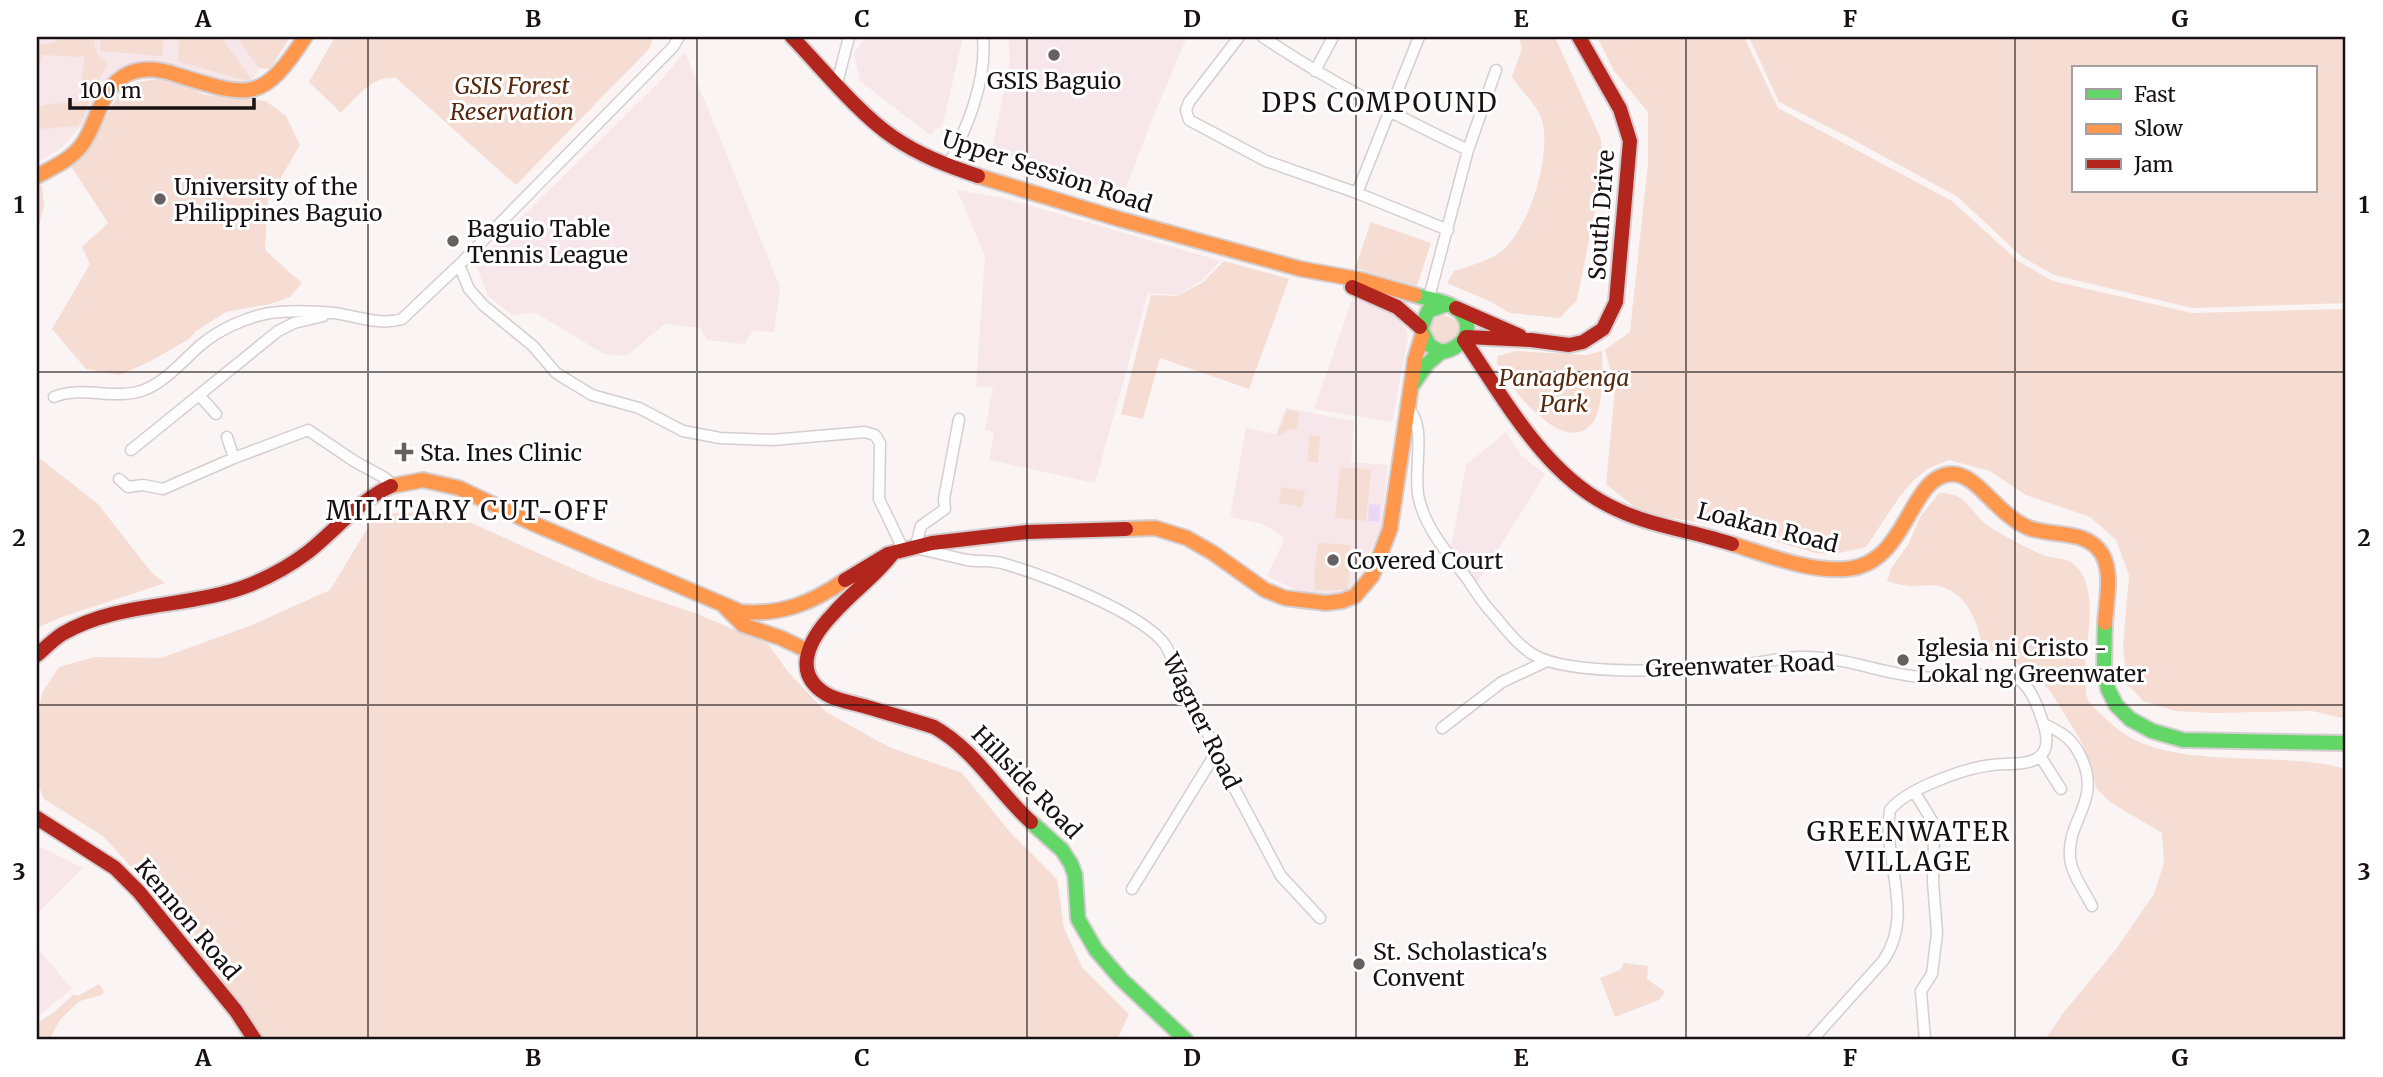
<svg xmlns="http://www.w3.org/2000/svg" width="2383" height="1077" font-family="Merriweather,serif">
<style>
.built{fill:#f7e7ea}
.green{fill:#f5ddd3;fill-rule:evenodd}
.water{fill:#ecd6f6}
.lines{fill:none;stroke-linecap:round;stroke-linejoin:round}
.street-casing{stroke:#d5ced0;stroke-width:13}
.fast-casing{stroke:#d5ced0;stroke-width:18}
.slow-casing{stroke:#d5ced0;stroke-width:18}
.jam-casing{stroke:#d5ced0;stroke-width:18}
.street{stroke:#fefdfe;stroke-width:10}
.fast{stroke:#63d668;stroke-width:14}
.slow{stroke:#ff974d;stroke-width:14}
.jam{stroke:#b3261e;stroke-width:14}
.grid{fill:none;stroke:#181012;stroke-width:2;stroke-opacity:0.55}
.poi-dot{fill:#676061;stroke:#fff;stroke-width:2.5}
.labels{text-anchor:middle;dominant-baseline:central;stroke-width:6;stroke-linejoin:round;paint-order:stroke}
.poi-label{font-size:23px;fill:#181012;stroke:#fff;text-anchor:start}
.park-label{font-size:23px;font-style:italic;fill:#56280d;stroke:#fff}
.street-label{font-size:23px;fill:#181012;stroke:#fff}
.quarter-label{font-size:26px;letter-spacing:2px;fill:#181012;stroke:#fff}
.neatline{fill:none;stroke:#181012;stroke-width:2.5}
.grid-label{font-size:23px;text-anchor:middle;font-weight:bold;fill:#181012}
</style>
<rect width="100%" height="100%" fill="#faf4f5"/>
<path class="built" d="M37,37H290L270,69L259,68L251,83L234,85L148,64L86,121L60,149L37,163Z
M866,37H963L943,124L930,135L860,81L854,53Z
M1008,37H1187L1155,112L1124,193L992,150L1010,60Z
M685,52L780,287L774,333L754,330L744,344L707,340L700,328L665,324L626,356L604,354L536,313L512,315L488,296L475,263L661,80Z
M957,190L1003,198L1221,261L1201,281L1178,295L1148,293L1095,483L989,460L994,432L985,430L993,387L976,386L985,256Z
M1354,294L1395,314L1406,329L1408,337L1392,422L1314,409Z
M1286,408L1354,421L1351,462L1388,465L1381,528L1360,573L1348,591L1338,594L1314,595L1294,589L1267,576L1285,538L1263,524L1230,517L1246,428L1276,434Z
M1506,432L1521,455L1545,474L1476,585L1450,554L1466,465Z
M37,845L83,868L37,914Z
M37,947L72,989L37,1017Z"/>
<path class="green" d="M63,37H93L97,54L108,64L96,85L83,119L77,127C63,125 49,131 37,128V108L48,104L80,102L84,57L42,55L39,66L37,67V44L52,43Z
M101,37H164L162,56L100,51Z
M179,37H221L252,80L239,79L178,61Z
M236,37H290L270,69L259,68Z
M335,37H654L649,49L516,185L396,78C371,76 358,96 341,113L309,82Z
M1519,37H1555L1601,139L1602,157L1600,185L1577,300L1560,318L1510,313L1489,301L1447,283L1454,271C1469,266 1485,262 1499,253C1529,233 1555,148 1540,115C1533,100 1519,90 1512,76L1522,49Z
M1597,37H1744L1778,108L1952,201L2018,261L2053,281L2192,313L2346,309V719L2312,711L2212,713L2176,711L2143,701L2127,684L2123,646L2129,575L2116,540L2090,517L2026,495L1990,471L1949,460L1929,468L1914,480L1900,496L1866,547L1835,554L1816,553L1721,526L1642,513L1606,484L1615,389L1605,350L1630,332L1648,163V112L1614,71Z
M1749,37H2346V303L2192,308L2054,275L2022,257L1958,197L1850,138L1779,102ZM2315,68V191H2073V68Z
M158,79L185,86L205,95L266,101L286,116L300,145L268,200L265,250L302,283L290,297L270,304L226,312L196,331L189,339L151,361L120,375L86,369L52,329L90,264L82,247L108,223L69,163L99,128L122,89L138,82Z
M42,185L44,206L37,232V186Z
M1371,222L1431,243L1417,286L1355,268Z
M1224,261L1289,279L1249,389L1160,358L1143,419L1121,414L1151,295L1177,296L1202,283Z
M1429 331a15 15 0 1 1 30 0a15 15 0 1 1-30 0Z
M1515,351L1586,355L1602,351C1603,366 1603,408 1594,421C1566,461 1509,387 1497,363L1498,356Z
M1287,409L1299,412L1297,430L1289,429L1279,436L1277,435Z
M1309,435L1320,436L1318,463L1308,461Z
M37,456L98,504L152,573L165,583L59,618L37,628Z
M1340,467L1371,470L1366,521L1335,518Z
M1281,487L1305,491L1302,507L1279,503Z
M1939,493C1971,493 1970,516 1993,529C2010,539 2027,549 2046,556C2053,558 2064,558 2071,562C2104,586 2083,645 2085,679C2086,685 2085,694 2088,700C2094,709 2106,719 2114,726C2166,773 2281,749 2346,769V1040H2045L2064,1012L2116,949L2154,894L2164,863L2162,833L2110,802L2097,789L2082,743L2051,692L2039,679L2009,658L1989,650L1982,644C1976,617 1964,588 1932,585C1924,585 1916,587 1909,586C1902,585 1894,583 1887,581L1891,569L1909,543L1920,517Z
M445,511L598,580L700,615L768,644L789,673L826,712L889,747L962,773L1010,832L1057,879L1064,928L1082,967L1129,1014L1117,1040H263L161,899L103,836L44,799L37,782V727L42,693L59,667L94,657L161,658L252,625L330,590L376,514Z
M1318,543L1351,545L1348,590H1315L1314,575Z
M1624,963L1648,966L1647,979L1665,992L1659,1000L1615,1017L1600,978L1620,970Z
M99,984L104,991L102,995L80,1001L74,1006L60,1020L49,1040H37V1023L53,1013L74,994L78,996Z"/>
<path class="water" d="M1369,504L1380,505L1379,522L1368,521Z"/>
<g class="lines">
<defs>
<path id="street" d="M1239,37L1189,102L1186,110L1189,120L1266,161L1357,193L1448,230
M1263,37C1328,81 1397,116 1468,150
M1315,71L1333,37
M837,83L849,37
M948,166C967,127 987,81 983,37
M1357,193L1419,37
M459,265L469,289L483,305L533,346L556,373L592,395L639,408L683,431L720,438L772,440L865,432L875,435L880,443L879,499L903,549
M1428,301L1468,150L1496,70
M199,395L216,414
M54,397C83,385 115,401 144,390C167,381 184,359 202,344C220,329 247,317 270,313C291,310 313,311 334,313C356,316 380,326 402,319L459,265L673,47L679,37
M1408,408C1428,426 1412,473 1419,499C1426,530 1450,556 1468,580C1476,592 1483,604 1493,614C1505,628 1518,646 1534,655C1572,677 1692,671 1738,665C1759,663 1780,658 1801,657C1843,656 1879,673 1920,677C1950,681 1980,671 2010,675C2027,682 2033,695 2039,711C2044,725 2053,746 2039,757C2028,766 2006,763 1992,765C1965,768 1906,789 1890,810C1882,861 1916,914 1883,961L1812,1040
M959,419L944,499L945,509L921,526L915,548C932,552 950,556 967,560C979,562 993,560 1005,564C1043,575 1144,613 1166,646L1231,782L1281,876L1320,918
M227,437L234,458
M131,450L278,331L294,323L323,316
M119,479L128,487L143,485L163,489L234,458L308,430L354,461L385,478L393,485
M2044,724C2063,733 2073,739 2082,759C2101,802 2067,819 2070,857C2071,873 2085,892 2092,906
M1442,728L1502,682L1547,661
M2040,756L2061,789
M1915,793L1931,819L1934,835L1933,882L1937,933L1932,974L1921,991L1925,1040
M1132,889L1217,751"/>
<path id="fast" d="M1415,295C1426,299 1442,300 1452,306C1478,321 1468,348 1441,352L1429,345L1421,329L1428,311L1445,305
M1413,384L1427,364L1441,352
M2105,623L2104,669L2108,689L2116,705L2130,719L2152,731L2183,740L2346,743
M1031,822L1062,850L1071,864L1075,875L1078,919L1096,950L1121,979L1186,1040"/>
<path id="slow" d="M37,176C52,168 70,160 81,146C99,123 99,86 130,73C145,67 163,70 177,75C248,97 262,104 305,37
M978,176L1119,219L1301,269L1362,280L1415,295
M391,486L423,480L459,488L532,523L741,612C782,615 812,603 845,580
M1126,529L1155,528L1187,538L1213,553L1265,590L1285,598L1326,603L1342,601L1355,596L1372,576L1390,529L1415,359L1422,336
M1732,544C1768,555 1808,572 1846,569C1909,564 1908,475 1952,474C1969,474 1983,492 1995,503C2005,513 2016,523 2029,528C2053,537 2087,529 2102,554C2113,572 2106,603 2105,623
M725,607L743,625L781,638L808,651"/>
<path id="jam" d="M792,37C822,68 859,114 893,137C919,155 948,166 978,176
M1352,287L1397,307L1420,327
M1456,308L1520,336
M1466,337L1531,340L1569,345L1583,342L1603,329L1616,302L1630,141L1620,109L1579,37
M1464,340C1506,401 1547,479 1618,510C1654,527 1694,531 1732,544
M893,553C876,576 852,592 833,614C811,637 790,672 826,694C837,701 855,703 867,707C890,714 912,720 934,727C975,750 997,791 1031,822
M845,580L888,554L932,543L1027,532L1126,529
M37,655C45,648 53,640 62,634C120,600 191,609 252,584C271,576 291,565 308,552C336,530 358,501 391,486
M37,818L115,868L139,892L236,1011L255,1040"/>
</defs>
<use href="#street" class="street-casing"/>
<use href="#fast" class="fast-casing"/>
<use href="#slow" class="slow-casing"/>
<use href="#jam" class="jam-casing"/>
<use href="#street" class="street"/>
<use href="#fast" class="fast"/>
<use href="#slow" class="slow"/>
<use href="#jam" class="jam"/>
</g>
<path class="grid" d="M368,37V1040M697,37V1040M1027,37V1040M1356,37V1040M1686,37V1040M2015,37V1040M37,372H2346M37,705H2346"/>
<g class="poi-dot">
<circle cx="1054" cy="55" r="7"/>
<circle cx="160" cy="199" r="7"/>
<circle cx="453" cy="241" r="7"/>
<path d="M400.5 441.5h7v7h7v7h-7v7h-7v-7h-7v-7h7z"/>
<circle cx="1333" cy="560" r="7"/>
<circle cx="1903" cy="660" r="7"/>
<circle cx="1359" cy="964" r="7"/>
</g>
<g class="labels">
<g class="poi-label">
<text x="1054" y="80" text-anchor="middle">GSIS Baguio</text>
<text x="174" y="186">University of the<tspan x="174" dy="26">Philippines Baguio</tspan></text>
<text x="467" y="228">Baguio Table<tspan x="467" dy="26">Tennis League</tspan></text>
<text x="420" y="452">Sta. Ines Clinic</text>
<text x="1347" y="560">Covered Court</text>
<text x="1917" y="647">Iglesia ni Cristo -<tspan x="1917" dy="26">Lokal ng Greenwater</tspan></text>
<text x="1373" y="951">St. Scholastica's<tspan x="1373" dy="26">Convent</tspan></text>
</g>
<g class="park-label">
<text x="512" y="85">GSIS Forest<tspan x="512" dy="26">Reservation</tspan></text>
<text x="1564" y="377">Panagbenga<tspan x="1564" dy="26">Park</tspan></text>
</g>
<g class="street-label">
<text transform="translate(1047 171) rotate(18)">Upper Session Road</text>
<text transform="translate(1601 215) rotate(-86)">South Drive</text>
<text transform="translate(1768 527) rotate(14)">Loakan Road</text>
<text transform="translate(1740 665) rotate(-2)">Greenwater Road</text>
<text transform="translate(1202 721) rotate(64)">Wagner Road</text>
<text transform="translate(1027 782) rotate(46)">Hillside Road</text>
<text transform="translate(188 919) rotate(50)">Kennon Road</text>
</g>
<g class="quarter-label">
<text x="1380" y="102">DPS COMPOUND</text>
<text x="468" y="510">MILITARY CUT-OFF</text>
<text x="1909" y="831">GREENWATER<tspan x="1909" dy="30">VILLAGE</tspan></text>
</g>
</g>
<rect width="2383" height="1077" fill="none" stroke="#ffffff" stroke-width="77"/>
<rect x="2072" y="66" width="245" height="126" fill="#ffffff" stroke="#a39fa0" stroke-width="2"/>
<rect x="2086" y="89" width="35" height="10" fill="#63d668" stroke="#a39fa0" stroke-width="2"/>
<text x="2134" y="102" font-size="21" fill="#181012">Fast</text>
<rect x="2086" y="124" width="35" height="10" fill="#ff974d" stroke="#a39fa0" stroke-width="2"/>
<text x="2134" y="136" font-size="21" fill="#181012">Slow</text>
<rect x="2086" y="159" width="35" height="10" fill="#b3261e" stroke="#a39fa0" stroke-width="2"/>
<text x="2134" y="172" font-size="21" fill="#181012">Jam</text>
<path d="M70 98v10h184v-10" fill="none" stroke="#181012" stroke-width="3.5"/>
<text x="80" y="98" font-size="21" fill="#181012" stroke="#ffffff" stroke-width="5" paint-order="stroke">100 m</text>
<rect x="38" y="38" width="2306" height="1000" class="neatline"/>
<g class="grid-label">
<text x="203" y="27">A</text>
<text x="533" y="27">B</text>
<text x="862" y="27">C</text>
<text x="1192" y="27">D</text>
<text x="1521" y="27">E</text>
<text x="1850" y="27">F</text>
<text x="2180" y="27">G</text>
<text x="19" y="213">1</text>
<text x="2364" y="213">1</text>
<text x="19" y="546">2</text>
<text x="2364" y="546">2</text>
<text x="19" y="880">3</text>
<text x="2364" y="880">3</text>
<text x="203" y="1066">A</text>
<text x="533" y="1066">B</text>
<text x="862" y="1066">C</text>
<text x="1192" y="1066">D</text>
<text x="1521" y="1066">E</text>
<text x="1850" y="1066">F</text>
<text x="2180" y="1066">G</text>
</g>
</svg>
